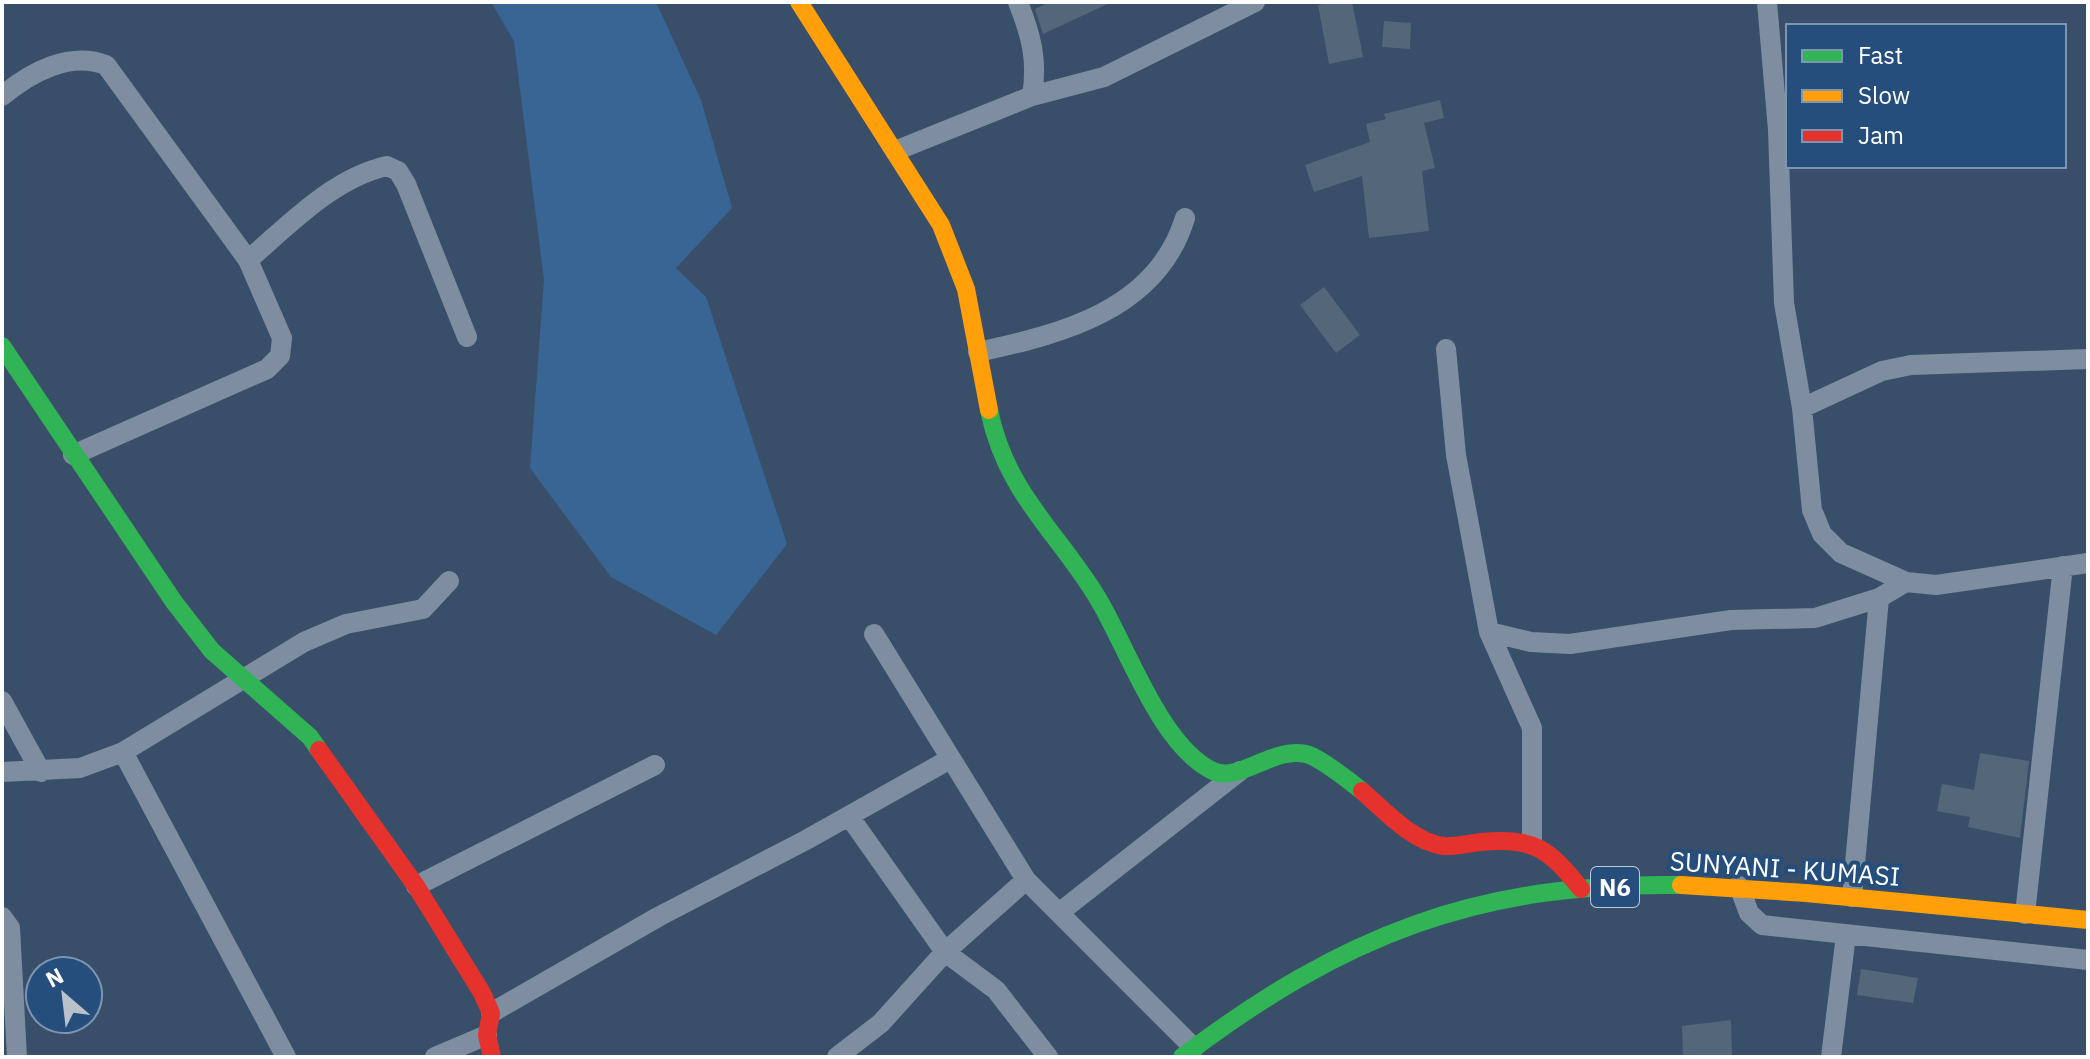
<svg xmlns="http://www.w3.org/2000/svg" width="2090" height="1059" font-family="'IBM Plex Sans',sans-serif">
<style>
.green{fill:#386593}
.building{fill:#54667a}
.lines{fill:none;stroke-linecap:round;stroke-linejoin:round}
.street{stroke:#7e8ea0;stroke-width:20}
.fast{stroke:#30b455;stroke-width:18}
.slow{stroke:#ff9f0a;stroke-width:18}
.jam{stroke:#e5322d;stroke-width:18}
.labels{text-anchor:middle;dominant-baseline:central;stroke-width:8;stroke-linejoin:round;paint-order:stroke}
.shield{fill:#254e7d;stroke:#becad8;stroke-width:2}
.shield-label{font-size:24px;font-weight:bold;fill:#fff}
.street-label{font-size:26px;fill:#fff;stroke:#254e7d}
</style>
<rect width="100%" height="100%" fill="#394f69"/>
<path class="green" d="M491,2H656L701,100L732,208L676,268L706,297L787,544L716,635L611,577L530,468L544,280L514,41Z"/>
<path class="building" d="M1050,2H1112L1043,34L1035,9Z
M1335,2H1352L1363,57L1329,64L1318,5Z
M1384,21L1411,23L1410,49L1382,47Z
M1440,100L1444,118L1424,123L1435,168L1422,171L1429,231L1369,238L1362,176L1314,192L1305,165L1370,142L1366,124L1386,119L1384,114Z
M1324,287L1360,335L1336,353L1300,305Z
M1980,753L2029,761L2020,838L1968,827L1970,817L1937,811L1942,784L1974,790Z
M1861,969L1918,978L1913,1003L1857,995Z
M1731,1020L1732,1057H1683L1682,1026Z"/>
<g class="lines">
<path class="street" d="M1767,2L1778,130L1784,303L1802,408L1812,510L1822,534L1841,553L1906,582L1936,585L2088,563
M2,96C31,72 70,51 106,65L248,260L282,338L280,356L267,369L73,455
M1032,96L1104,77L1255,2
M895,151L1032,96C1038,60 1031,35 1018,2
M248,260C289,225 333,178 387,166L398,171L406,184L467,337
M1446,349L1456,455L1489,632L1532,728V843
M978,352C1062,334 1157,310 1185,218
M1802,408L1882,371L1911,365L2088,359
M1489,632L1531,642L1570,644L1731,620L1815,618L1879,598L1906,582
M874,634L1026,880L1194,1048
M2,701L41,772
M123,752L286,1057
M2,772L80,768L123,752L304,642L346,624L423,609L449,581
M849,816L945,952L996,990L1048,1057
M416,886L655,765
M1739,886L1749,913L1762,925L2088,960
M1852,897L1879,598
M1060,912L1240,771
M2025,914L2063,566
M2,917L10,928L17,1057
M491,1013L658,917L806,840L950,759
M435,1057L487,1035
M837,1057L881,1023L945,952L1026,880
M1831,1057L1846,935"/>
<path class="fast" d="M2,346L174,602L212,651L310,737L319,750
M989,410C1006,493 1056,530 1097,597C1127,646 1160,746 1213,771C1239,783 1274,746 1306,754C1319,757 1351,782 1362,791
M1182,1057C1343,935 1478,882 1681,885"/>
<path class="slow" d="M799,2L941,225L966,289L989,410
M1681,885L1806,893L2088,920"/>
<path class="jam" d="M319,750L416,886L482,993L491,1013L487,1035L492,1057
M1362,791C1384,810 1412,842 1444,846C1455,847 1470,843 1481,842C1534,837 1549,849 1581,889"/>
</g>
<g class="labels">
<rect class="shield" x="1591" y="867" width="48" height="40" rx="6"/>
<g class="shield-label">
<text x="1615" y="887">N6</text>
</g>
<g class="street-label">
<text transform="translate(1785 868) rotate(4)">SUNYANI - KUMASI</text>
</g>
</g>
<rect width="2090" height="1059" fill="none" stroke="#ffffff" stroke-width="8"/>
<rect x="1786" y="24" width="280" height="144" fill="#254e7d" stroke="#7c95b1" stroke-width="2"/>
<rect x="1802" y="50" width="40" height="12" fill="#30b455" stroke="#7c95b1" stroke-width="2"/>
<text x="1858" y="64" font-size="24" fill="#ffffff">Fast</text>
<rect x="1802" y="90" width="40" height="12" fill="#ff9f0a" stroke="#7c95b1" stroke-width="2"/>
<text x="1858" y="104" font-size="24" fill="#ffffff">Slow</text>
<rect x="1802" y="130" width="40" height="12" fill="#e5322d" stroke="#7c95b1" stroke-width="2"/>
<text x="1858" y="144" font-size="24" fill="#ffffff">Jam</text>
<g transform="translate(64 995) rotate(332)"><circle r="38" fill="#254e7d" stroke="#7c95b1" stroke-width="2"/>
<path d="M0-6L14 30L0 20L-14 30Z" fill="#bac1ca"/>
<text y="-12" font-size="22" font-weight="bold" text-anchor="middle" fill="#ffffff">N</text>
</g>
</svg>
